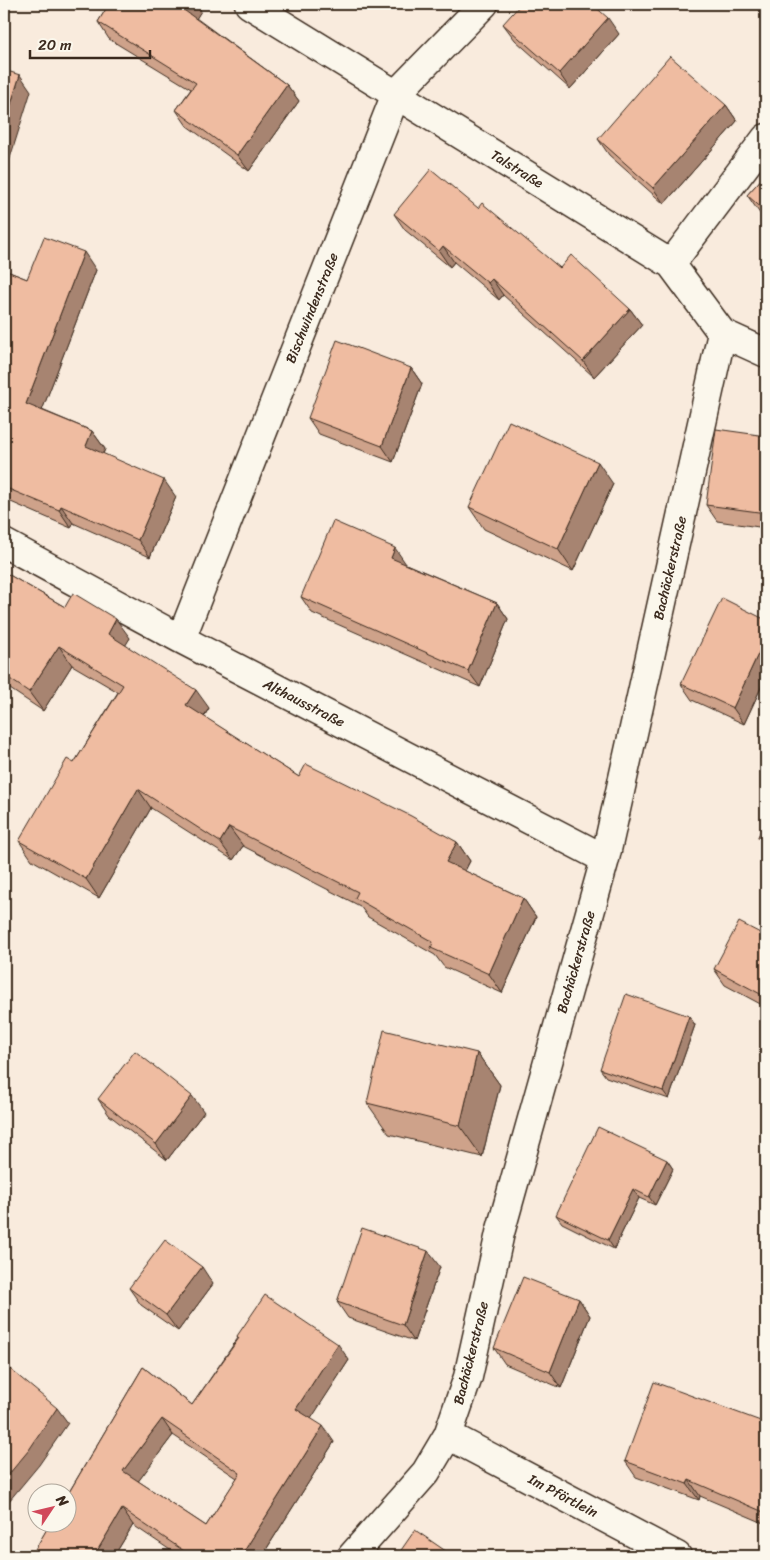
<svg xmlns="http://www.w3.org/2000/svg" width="770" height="1560" font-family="Sriracha,sans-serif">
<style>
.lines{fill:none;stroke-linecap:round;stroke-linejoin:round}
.minor-casing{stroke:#3b2a1e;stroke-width:31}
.minor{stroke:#fbf7ec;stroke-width:28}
.wall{fill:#cea28a;stroke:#3b2a1e;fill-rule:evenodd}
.shaded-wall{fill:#a78471;stroke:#3b2a1e}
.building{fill:#efbca1;stroke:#3b2a1e;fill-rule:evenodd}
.labels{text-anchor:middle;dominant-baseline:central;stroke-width:4;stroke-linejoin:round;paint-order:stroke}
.street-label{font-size:14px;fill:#3b2a1e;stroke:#fbf7ec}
</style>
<rect width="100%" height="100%" fill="#f9ebdd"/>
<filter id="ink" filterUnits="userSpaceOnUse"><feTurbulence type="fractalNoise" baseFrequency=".02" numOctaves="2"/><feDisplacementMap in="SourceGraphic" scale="10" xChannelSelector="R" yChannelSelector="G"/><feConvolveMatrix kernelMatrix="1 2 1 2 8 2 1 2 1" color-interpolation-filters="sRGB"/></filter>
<g filter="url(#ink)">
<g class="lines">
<defs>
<path id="minor" d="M249,4L671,264L722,333L766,353
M671,264L766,138
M4,543L181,639L605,859
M181,639L396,94L484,4
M448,1435L677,1556
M352,1556L426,1472L448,1435L468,1377L500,1233L605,859L722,333"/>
</defs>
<use href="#minor" class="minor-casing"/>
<use href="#minor" class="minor"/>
</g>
<path class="wall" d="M109,4H196L201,11L196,18L287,85L299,101L249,171L187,126L176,110L191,89L109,39L98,22Z
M503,24L619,34L570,89L515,40Z
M726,105L737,121L664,204L609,155L598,139Z
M766,174V219L761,215L747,195Z
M478,208L560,268L630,309L642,325L594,377L503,295L499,300L454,262L450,267L405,230L394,214Z
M4,270L27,279L96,270L42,410L92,431L105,449L103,454L176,497L150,557L73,523L71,528L4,499Z
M411,368L422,384L393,462L319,434L308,418Z
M766,436V528L717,521L706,505Z
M613,484L573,571L484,529L469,507Z
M406,564L497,603L508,619L480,687L312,613L301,597Z
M4,572L65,607L130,638L125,645L209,708L204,717L299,777L457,842L470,861L465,871L523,898L536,917L502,993L444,967L435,955L368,917L360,906L243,846L233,860L151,808L99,898L32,860L19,841L74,763L118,692L72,665L43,711L4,685Z
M766,620V677L744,724L692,700L681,684Z
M766,820V849L758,837Z
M766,936V1007L725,985L714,969Z
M689,1016L695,1025L669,1099L606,1077L600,1069Z
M477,1053L500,1085L482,1157L389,1134L367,1103Z
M98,1099L204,1112L167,1160L109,1115Z
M667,1160L673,1169L655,1205L639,1198L614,1249L562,1223L556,1215Z
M440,1267L414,1341L348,1318L337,1302Z
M213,1284L178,1331L141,1305L129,1288Z
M579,1299L590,1316L561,1388L505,1364L494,1348Z
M237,1336L349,1360L311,1418L334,1442L262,1556H179L133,1525L114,1556H35L33,1553L143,1367L192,1405L238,1338ZM173,1435L237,1478L206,1526L138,1481Z
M766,1423V1524L700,1496L699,1500L636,1477L625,1461Z"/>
<path class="shaded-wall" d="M184,4H196L201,11L193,24L181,8Z
M608,18L619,34L570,89L559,73Z
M20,75L31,91L5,174L4,173V126Z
M287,85L299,101L249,171L237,155Z
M726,105L737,121L664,204L653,188Z
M443,246L454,262L450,267L439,251Z
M84,252L96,270L38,421L26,404Z
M492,279L503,295L499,300L488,283Z
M630,309L642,325L594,377L583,361Z
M411,368L422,384L393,462L382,446Z
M92,431L105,449L98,464L86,446Z
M598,462L613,484L573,571L558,549Z
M164,480L176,497L150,557L138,540Z
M61,506L73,523L71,528L59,510Z
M395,548L406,564L402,574L391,558Z
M497,603L508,619L480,687L468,671Z
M116,619L130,638L121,653L108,634Z
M766,637V677L744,724L733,708Z
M59,646L72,665L43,711L29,692Z
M196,690L209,708L199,724L186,705Z
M138,789L151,808L99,898L86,879Z
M229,827L243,846L233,860L220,842Z
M457,842L470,861L459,881L446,862Z
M523,898L536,917L502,993L489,974Z
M689,1016L695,1025L669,1099L663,1091Z
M477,1053L500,1085L482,1157L460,1126Z
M192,1096L204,1112L167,1160L156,1144Z
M667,1160L673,1169L655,1205L649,1197Z
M633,1189L639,1198L614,1249L608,1240Z
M428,1251L440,1267L414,1341L403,1325Z
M202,1267L213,1284L178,1331L166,1315Z
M579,1299L590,1316L561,1388L550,1372Z
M338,1344L349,1360L307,1425L296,1409Z
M57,1408L68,1423L39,1465L4,1507V1480Z
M162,1419L173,1435L134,1487L123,1471Z
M323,1426L334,1442L262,1556H245L243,1553Z
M689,1480L700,1496L699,1500L687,1484Z
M122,1509L133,1525L114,1556H94Z
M4,1510L6,1514L4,1517Z"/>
<path class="building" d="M109,4H184L181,8L287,85L237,155L176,110L196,83L98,22Z
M521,4H592L608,18L559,73L503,24Z
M670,56L726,105L653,188L598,139Z
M4,70L20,75L4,126Z
M431,169L478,208L482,203L560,268L571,255L630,309L583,361L492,279L488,283L443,246L439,251L394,214Z
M766,174V212L747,195Z
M44,237L84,252L26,404L92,431L86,446L164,480L138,540L61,506L59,510L4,487V270L27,279Z
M337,340L411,368L382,446L308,418Z
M509,421L598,462L558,549L469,507Z
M716,429L766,436V513L706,505Z
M333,521L395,548L391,558L497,603L468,671L301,597Z
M4,572L65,607L73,593L116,619L108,634L196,690L186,705L299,777L306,764L411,816L457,842L446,862L523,898L489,974L431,948L433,942L355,898L358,892L229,827L220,842L138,789L86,879L19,841L67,759L74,763L123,685L59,646L29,692L4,675Z
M722,598L766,620V637L733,708L681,684Z
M766,820V841L758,837Z
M739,922L766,936V997L714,969Z
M626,994L689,1016L663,1091L600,1069Z
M384,1030L477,1053L460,1126L367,1103Z
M135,1051L192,1096L156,1144L98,1099Z
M598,1127L667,1160L649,1197L633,1189L608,1240L556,1215Z
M362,1228L428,1251L403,1325L337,1302Z
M165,1240L202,1267L166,1315L129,1288Z
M523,1277L579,1299L550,1372L494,1348Z
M265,1295L338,1344L296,1409L323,1426L243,1553L248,1556H189L190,1555L122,1509L94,1556H38L33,1553L51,1522H68V1494L143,1367L192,1405L239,1338L237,1336ZM162,1419L240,1473L206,1526L123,1471Z
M4,1364L57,1408L29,1450L4,1480Z
M654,1382L766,1423V1513L689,1480L687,1484L625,1461Z
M415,1530L453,1556H397Z"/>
</g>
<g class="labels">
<g class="street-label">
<text transform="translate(517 169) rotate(32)">Talstraße</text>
<text transform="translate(312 308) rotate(-68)">Bischwindenstraße</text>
<text transform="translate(670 568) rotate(-77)">Bachäckerstraße</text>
<text transform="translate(304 703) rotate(27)">Althausstraße</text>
<text transform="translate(576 962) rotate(-74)">Bachäckerstraße</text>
<text transform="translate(471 1353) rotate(-76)">Bachäckerstraße</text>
<text transform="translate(563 1496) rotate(28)">Im Pförtlein</text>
</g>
</g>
<rect width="770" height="1560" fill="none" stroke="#fbf7ec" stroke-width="20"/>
<rect x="10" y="10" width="750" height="1540" fill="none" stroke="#3b2a1e" stroke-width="2" filter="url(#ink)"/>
<g transform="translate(52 1508) rotate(55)"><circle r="24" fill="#fbf7ec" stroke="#aea59a"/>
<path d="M0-4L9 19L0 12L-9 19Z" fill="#d1495b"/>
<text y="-8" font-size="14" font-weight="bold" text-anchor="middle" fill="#3b2a1e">N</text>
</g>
<path d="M30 50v8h120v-8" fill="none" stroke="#3b2a1e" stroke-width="2.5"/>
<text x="38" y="50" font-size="15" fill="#3b2a1e" stroke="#fbf7ec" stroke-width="4" paint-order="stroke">20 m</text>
</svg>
